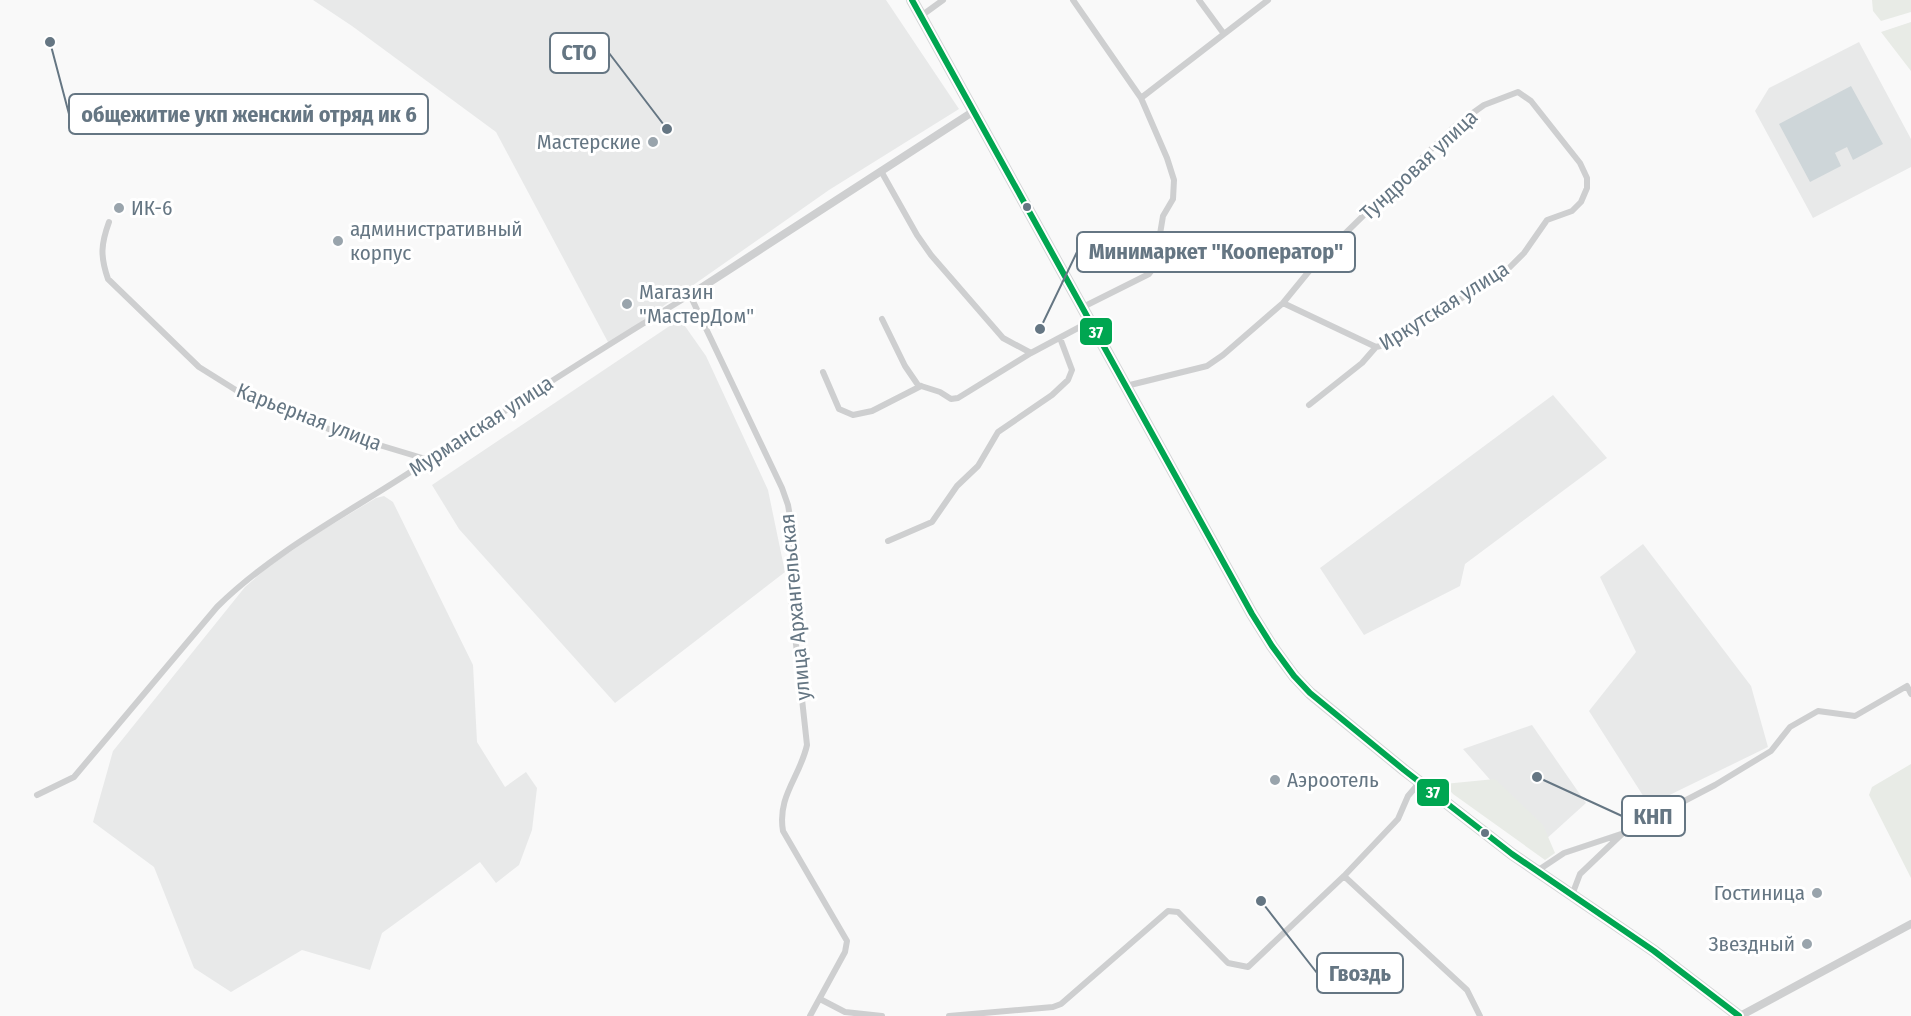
<svg xmlns="http://www.w3.org/2000/svg" width="1911" height="1016" font-family="'Fira Sans Condensed',sans-serif">
<style>
.built{fill:#e8e9e9}
.green{fill:#e8ebe6}
.water{fill:#ced6d9}
.lines{fill:none;stroke-linecap:round;stroke-linejoin:round}
.primary-casing{stroke:#d5d6d7;stroke-width:12}
.minor{stroke:#cecfd0;stroke-width:6}
.tertiary{stroke:#cecfd0;stroke-width:8}
.primary{stroke:#e1e2e2;stroke-width:10}
.bus-1-casing{stroke:#fff;stroke-width:10}
.bus-1{stroke:#00a651;stroke-width:6}
.poi-dot{fill:#99a4ac;stroke:#fff;stroke-width:2}
.bus-dot{fill:#657683;stroke:#fff;stroke-width:2}
.labels{text-anchor:middle;dominant-baseline:central;stroke-width:6;stroke-linejoin:round;paint-order:stroke}
.poi-label{font-size:21px;fill:#657683;stroke:#fff;text-anchor:start}
.street-label{font-size:21px;fill:#657683;stroke:#fff}
.leader{fill:none;stroke:#657683;stroke-width:2}
.callout-dot{fill:#657683;stroke:#fff;stroke-width:2}
.callout{fill:#fff;stroke:#657683;stroke-width:2}
.callout-label{font-size:22px;text-anchor:middle;font-weight:bold;fill:#657683}
.line-badge{stroke:#fff;stroke-width:2}
.badge-label{font-size:16px;text-anchor:middle;font-weight:bold;fill:#fff}
</style>
<rect width="100%" height="100%" fill="#f9f9f9"/>
<path class="built" d="M313,0H886L959,109L829,190L609,344L496,132L352,26Z
M1859,42L1911,139V167L1813,218L1755,111L1769,88Z
M680,319L706,356L768,490L785,572L615,703L459,529L432,485Z
M1553,395L1607,458L1465,564L1460,586L1364,635L1320,568Z
M384,496L393,502L473,665L477,742L505,787L526,772L537,788L532,830L519,865L496,883L480,862L382,933L370,970L302,950L231,992L194,968L154,867L93,822L113,751L245,587L268,567L316,534L376,498Z
M1643,544L1751,686L1768,747L1649,805L1589,711L1636,652L1600,577Z
M1532,725L1586,803L1544,841L1463,749Z"/>
<path class="green" d="M1872,0H1911V12L1881,21L1873,11Z
M1911,22V71L1881,32Z
M1911,764V878L1869,795L1872,787Z
M1495,779L1543,825L1555,853L1545,860L1453,794L1444,784Z"/>
<path class="water" d="M1851,86L1883,144L1853,160L1847,147L1835,153L1841,166L1810,182L1779,124Z"/>
<g class="lines">
<defs>
<path id="primary" d="M912,0L1252,614L1272,646L1294,676L1310,693L1404,770L1512,854L1654,951L1739,1016"/>
</defs>
<use href="#primary" class="primary-casing"/>
<path class="minor" d="M1073,0L1141,98L1167,158L1174,180L1173,199L1163,216L1159,240L1158,262L1149,274L1083,307
M1199,0L1224,34
M921,16L943,0
M1141,98L1268,0
M881,171L917,235L931,255L1003,338L1031,353L1091,321
M109,222C101,244 100,256 108,279L199,367L239,392L336,432L429,460
M1283,303L1376,347
M882,319L905,366L918,385L940,392L951,399L958,398L1031,353
M823,372L839,409L853,415L872,411L921,386
M1126,386L1207,366L1223,355L1283,303L1319,259L1456,125L1484,105L1518,92L1531,101L1580,163L1587,178V188L1581,202L1572,211L1547,220L1524,253L1508,269L1389,344L1376,347L1362,363L1309,405
M888,541L932,522L957,486L978,466L998,432L1052,395L1068,380L1072,370L1060,338
M37,795L74,777L217,607C275,550 350,512 418,467C508,409 598,350 690,295L782,488L788,505L792,528L790,589L807,745C800,777 777,796 783,831L847,941L845,952L810,1016
M1537,871L1564,853L1621,834
M1344,876L1467,990L1480,1016
M1572,895L1580,874L1623,833L1715,785L1771,751L1790,727L1818,711L1855,716L1907,686L1911,694
M820,999L845,1012L882,1016
M949,1016L1053,1007L1061,1004L1168,911L1178,912L1228,963L1248,967L1344,876L1398,819L1408,796L1420,782"/>
<path class="tertiary" d="M690,295L974,111
M1740,1016L1911,924"/>
<use href="#primary" class="primary"/>
<defs>
<path id="bus-1" d="M912,0L1252,614L1272,646L1294,676L1310,693L1404,770L1512,854L1654,951L1739,1016"/>
</defs>
<use href="#bus-1" class="bus-1-casing"/>
<use href="#bus-1" class="bus-1"/>
</g>
<g class="poi-dot">
<circle cx="653" cy="142" r="6"/>
<circle cx="119" cy="208" r="6"/>
<circle cx="338" cy="241" r="6"/>
<circle cx="627" cy="304" r="6"/>
<circle cx="1275" cy="780" r="6"/>
<circle cx="1817" cy="893" r="6"/>
<circle cx="1807" cy="944" r="6"/>
</g>
<g class="bus-dot">
<circle cx="1027" cy="207" r="5"/>
<circle cx="1485" cy="833" r="5"/>
</g>
<g class="labels">
<g class="poi-label">
<text x="641" y="142" text-anchor="end">Мастерские</text>
<text x="131" y="208">ИК-6</text>
<text x="350" y="229">административный<tspan x="350" dy="24">корпус</tspan></text>
<text x="639" y="292">Магазин<tspan x="639" dy="24">"МастерДом"</tspan></text>
<text x="1287" y="780">Аэроотель</text>
<text x="1805" y="893" text-anchor="end">Гостиница</text>
<text x="1795" y="944" text-anchor="end">Звездный</text>
</g>
<g class="street-label">
<text transform="translate(1419 165) rotate(-43)">Тундровая улица</text>
<text transform="translate(1444 306) rotate(-32)">Иркутская улица</text>
<text transform="translate(309 417) rotate(21)">Карьерная улица</text>
<text transform="translate(481 426) rotate(-33)">Мурманская улица</text>
<text transform="translate(795 607) rotate(-95)">улица Архангельская</text>
</g>
</g>
<path class="leader" d="M667 129L609 53M50 42L69 114M1040 329L1077 252M1537 777L1622 816M1261 901L1317 973"/>
<g class="callout-dot">
<circle cx="667" cy="129" r="6"/>
<circle cx="50" cy="42" r="6"/>
<circle cx="1040" cy="329" r="6"/>
<circle cx="1537" cy="777" r="6"/>
<circle cx="1261" cy="901" r="6"/>
</g>
<g class="callout">
<rect x="550" y="33" width="59" height="40" rx="6"/>
<rect x="69" y="94" width="359" height="40" rx="6"/>
<rect x="1077" y="232" width="278" height="40" rx="6"/>
<rect x="1622" y="796" width="63" height="40" rx="6"/>
<rect x="1317" y="953" width="86" height="40" rx="6"/>
</g>
<g class="callout-label">
<text x="579" y="60">СТО</text>
<text x="249" y="122">общежитие укп женский отряд ик 6</text>
<text x="1216" y="259">Минимаркет "Кооператор"</text>
<text x="1653" y="824">КНП</text>
<text x="1360" y="981">Гвоздь</text>
</g>
<g class="line-badge">
<rect x="1079" y="317" width="34" height="29" rx="6" fill="#00a651"/>
<rect x="1416" y="778" width="34" height="29" rx="6" fill="#00a651"/>
</g>
<g class="badge-label">
<text x="1096" y="338">37</text>
<text x="1433" y="798">37</text>
</g>
</svg>
